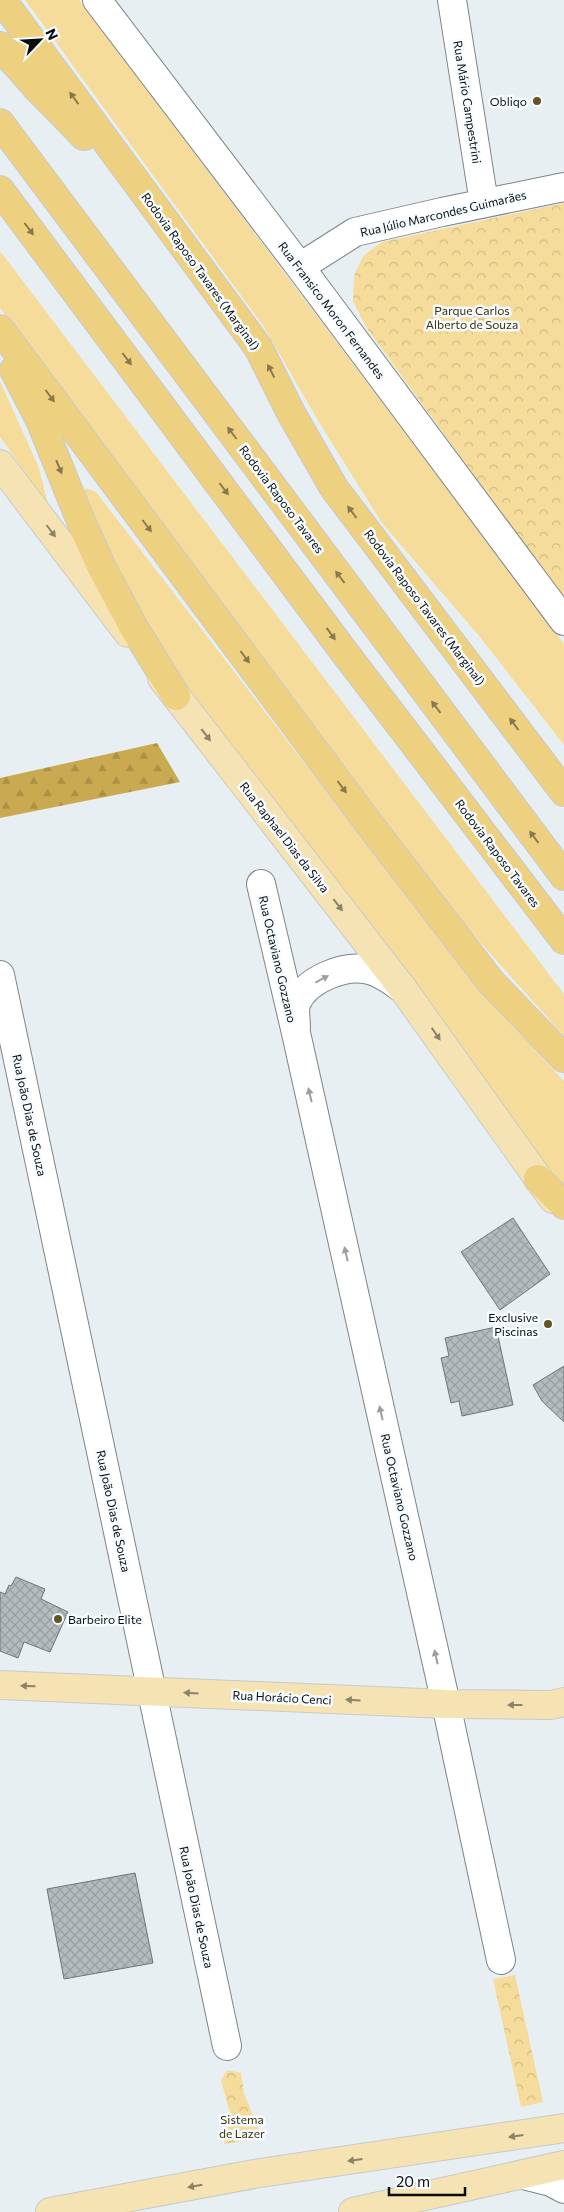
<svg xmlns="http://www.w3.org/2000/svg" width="564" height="2212" font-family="Commissioner,sans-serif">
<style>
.grass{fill:#f5dc9b}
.forest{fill:url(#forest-firs)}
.park{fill:url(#park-crowns)}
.building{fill:url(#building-cross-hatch);stroke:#6f7578}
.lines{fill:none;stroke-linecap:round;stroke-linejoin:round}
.minor-casing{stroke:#7d8487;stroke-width:30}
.major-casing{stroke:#c9caca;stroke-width:30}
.highway-casing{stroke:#c9caca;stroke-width:30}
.minor{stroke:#fff;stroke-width:28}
.major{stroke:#f5e3b3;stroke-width:28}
.highway{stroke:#eed081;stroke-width:28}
.oneway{fill:#87784d}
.oneway2{fill:#8b8369}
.oneway3{fill:#9d9e9f}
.poi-dot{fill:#665422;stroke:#f6fcff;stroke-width:2}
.labels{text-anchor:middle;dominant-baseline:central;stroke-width:5;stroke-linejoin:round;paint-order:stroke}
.poi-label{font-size:12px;fill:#0a0d0e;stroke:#f6fcff;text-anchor:end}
.street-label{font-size:12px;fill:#0a0d0e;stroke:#f6fcff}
.park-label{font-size:12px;fill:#3e3109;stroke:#f6fcff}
</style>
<defs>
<pattern id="forest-firs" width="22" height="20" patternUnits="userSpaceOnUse" patternTransform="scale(1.25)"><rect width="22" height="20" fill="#caaa51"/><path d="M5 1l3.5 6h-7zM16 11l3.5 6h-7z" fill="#ac9145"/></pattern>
<pattern id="park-crowns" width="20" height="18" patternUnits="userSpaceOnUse" patternTransform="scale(1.25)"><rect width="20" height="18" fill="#f5dc9b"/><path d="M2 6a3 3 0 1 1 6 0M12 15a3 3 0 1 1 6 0" fill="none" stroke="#d1bc84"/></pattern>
<pattern id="building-cross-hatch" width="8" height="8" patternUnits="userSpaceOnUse" patternTransform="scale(1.25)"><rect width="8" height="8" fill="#b4bbbe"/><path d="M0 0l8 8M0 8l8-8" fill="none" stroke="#99a0a2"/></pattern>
</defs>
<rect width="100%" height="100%" fill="#e8eff2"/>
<path class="grass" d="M25,0H79L564,644V745L480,637L382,523L320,424L264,327Z
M0,251L564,994V1036L454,913L0,308Z
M0,381L39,468L48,504L0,437Z
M86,488L96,492L479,990L564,1081V1185L524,1140L152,645L83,495Z"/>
<path class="forest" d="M157,743L180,782L0,818V778Z"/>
<path class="park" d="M564,203V599L366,327L353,301L354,276L363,256L382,242Z
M515,1975L543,2102L521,2107L493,1979Z
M227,2070L241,2073L244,2093L262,2138L224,2144L230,2113L221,2080Z"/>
<path class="building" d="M513,1218L550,1274L500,1310L461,1252Z
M496,1327L513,1405L462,1416L459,1401L451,1403L441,1358L449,1356L445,1338Z
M564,1366V1422L542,1401L533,1385Z
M16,1577L45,1589L41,1599L68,1612L50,1652L24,1642L18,1658L0,1651V1592L5,1594L9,1585L11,1586Z
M135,1873L153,1963L64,1979L47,1889Z"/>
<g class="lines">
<defs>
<path id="minor" d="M97,0L300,267L564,621
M452,0L484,203
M300,267L355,232L442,212L564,187
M261,884L296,1033L446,1704L501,1960
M0,975L227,2046
M296,1027C296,1020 294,1010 296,1004C306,979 345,964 369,970C382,973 393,982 403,989
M523,2175L551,2182L564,2189"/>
<path id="major" d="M0,464L128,633
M162,678L403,989L553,1199
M0,1685L446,1704L551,1705L564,1702
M50,2212L254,2174L564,2128
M353,2212L564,2165"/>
<path id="highway" d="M2,0L258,347L291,413L334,488L564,792
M0,46L38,89L84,136
M0,123L564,876
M0,190L342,649L564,940
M0,329L370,825L491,982L564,1058
M14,370L40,420L80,519L102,568L134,628L176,696
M538,1179L564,1205"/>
</defs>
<use href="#minor" class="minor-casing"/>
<use href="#major" class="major-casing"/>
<use href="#highway" class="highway-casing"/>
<use href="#minor" class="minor"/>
<use href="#major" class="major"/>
<use href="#highway" class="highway"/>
</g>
<defs><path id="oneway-solid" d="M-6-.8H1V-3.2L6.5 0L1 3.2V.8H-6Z" transform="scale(1.25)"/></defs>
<g class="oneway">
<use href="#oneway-solid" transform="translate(74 98) rotate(-126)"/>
<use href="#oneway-solid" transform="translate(29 229) rotate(53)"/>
<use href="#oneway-solid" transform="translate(127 359) rotate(53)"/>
<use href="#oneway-solid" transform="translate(271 371) rotate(-117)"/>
<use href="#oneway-solid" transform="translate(50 396) rotate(53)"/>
<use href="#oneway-solid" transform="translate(232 433) rotate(-127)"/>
<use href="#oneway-solid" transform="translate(59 467) rotate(68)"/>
<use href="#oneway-solid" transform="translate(224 489) rotate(53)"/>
<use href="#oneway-solid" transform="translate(352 512) rotate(-127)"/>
<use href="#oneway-solid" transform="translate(147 526) rotate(53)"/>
<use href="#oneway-solid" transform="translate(340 577) rotate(-127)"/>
<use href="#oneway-solid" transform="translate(331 634) rotate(54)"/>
<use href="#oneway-solid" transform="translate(245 657) rotate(53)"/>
<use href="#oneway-solid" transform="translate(436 707) rotate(-127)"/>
<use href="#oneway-solid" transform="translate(514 724) rotate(-127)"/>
<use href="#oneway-solid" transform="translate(342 787) rotate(53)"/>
<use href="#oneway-solid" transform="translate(534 837) rotate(-127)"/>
</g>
<g class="oneway2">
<use href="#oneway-solid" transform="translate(51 531) rotate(53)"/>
<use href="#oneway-solid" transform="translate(206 735) rotate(52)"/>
<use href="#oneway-solid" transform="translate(338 905) rotate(52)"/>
<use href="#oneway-solid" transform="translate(436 1034) rotate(55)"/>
<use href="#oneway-solid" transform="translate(28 1686) rotate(-178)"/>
<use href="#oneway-solid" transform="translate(191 1693) rotate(-177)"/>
<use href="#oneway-solid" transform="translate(353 1700) rotate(-177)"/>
<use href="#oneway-solid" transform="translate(515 1705) rotate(-180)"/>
<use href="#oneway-solid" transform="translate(516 2136) rotate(172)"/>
<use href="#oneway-solid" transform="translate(355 2160) rotate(172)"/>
<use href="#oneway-solid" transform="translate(195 2186) rotate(170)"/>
</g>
<g class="oneway3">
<use href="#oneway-solid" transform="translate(322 979) rotate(-28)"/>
<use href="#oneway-solid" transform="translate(310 1095) rotate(-103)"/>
<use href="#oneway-solid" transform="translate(346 1254) rotate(-103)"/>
<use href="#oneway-solid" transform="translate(381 1413) rotate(-103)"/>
<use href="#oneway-solid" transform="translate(436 1657) rotate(-103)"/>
</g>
<g class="poi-dot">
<circle cx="537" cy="101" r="5"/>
<circle cx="548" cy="1324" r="5"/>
<circle cx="58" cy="1619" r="5"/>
</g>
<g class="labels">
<g class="poi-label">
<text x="527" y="101">Obliqo</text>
<text x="538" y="1317">Exclusive<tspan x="538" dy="14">Piscinas</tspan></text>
<text x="68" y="1619" text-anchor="start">Barbeiro Elite</text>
</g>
<g class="street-label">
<text transform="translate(468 102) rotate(81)">Rua Mário Campestrini</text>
<text transform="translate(443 213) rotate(-13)">Rua Júlio Marcondes Guimarães</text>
<text transform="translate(201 271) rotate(54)">Rodovia Raposo Tavares (Marginal)</text>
<text transform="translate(332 310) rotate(53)">Rua Fransico Moron Fernandes</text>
<text transform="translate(282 499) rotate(53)">Rodovia Raposo Tavares</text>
<text transform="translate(425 607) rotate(53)">Rodovia Raposo Tavares (Marginal)</text>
<text transform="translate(285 837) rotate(52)">Rua Raphael Dias da Silva</text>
<text transform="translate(498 853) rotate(53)">Rodovia Raposo Tavares</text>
<text transform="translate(278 959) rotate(77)">Rua Octaviano Gozzano</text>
<text transform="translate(30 1115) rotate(78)">Rua João Dias de Souza</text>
<text transform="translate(400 1497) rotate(77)">Rua Octaviano Gozzano</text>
<text transform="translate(114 1511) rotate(78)">Rua João Dias de Souza</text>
<text transform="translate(282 1697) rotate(3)">Rua Horácio Cenci</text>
<text transform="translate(197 1907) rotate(78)">Rua João Dias de Souza</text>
</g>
<g class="park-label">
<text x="472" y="310">Parque Carlos<tspan x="472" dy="14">Alberto de Souza</tspan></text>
<text x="242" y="2119">Sistema<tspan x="242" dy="14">de Lazer</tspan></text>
</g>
</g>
<g transform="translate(40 40) rotate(65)" stroke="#f6fcff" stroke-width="4" paint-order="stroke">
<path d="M0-4L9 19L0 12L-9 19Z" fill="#0a0d0e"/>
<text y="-8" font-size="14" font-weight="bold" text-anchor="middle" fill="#0a0d0e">N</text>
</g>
<path d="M389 2187v8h76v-8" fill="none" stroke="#0a0d0e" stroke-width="2.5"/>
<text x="396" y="2187" font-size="15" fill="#0a0d0e" stroke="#f6fcff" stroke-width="4" paint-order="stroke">20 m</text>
</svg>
